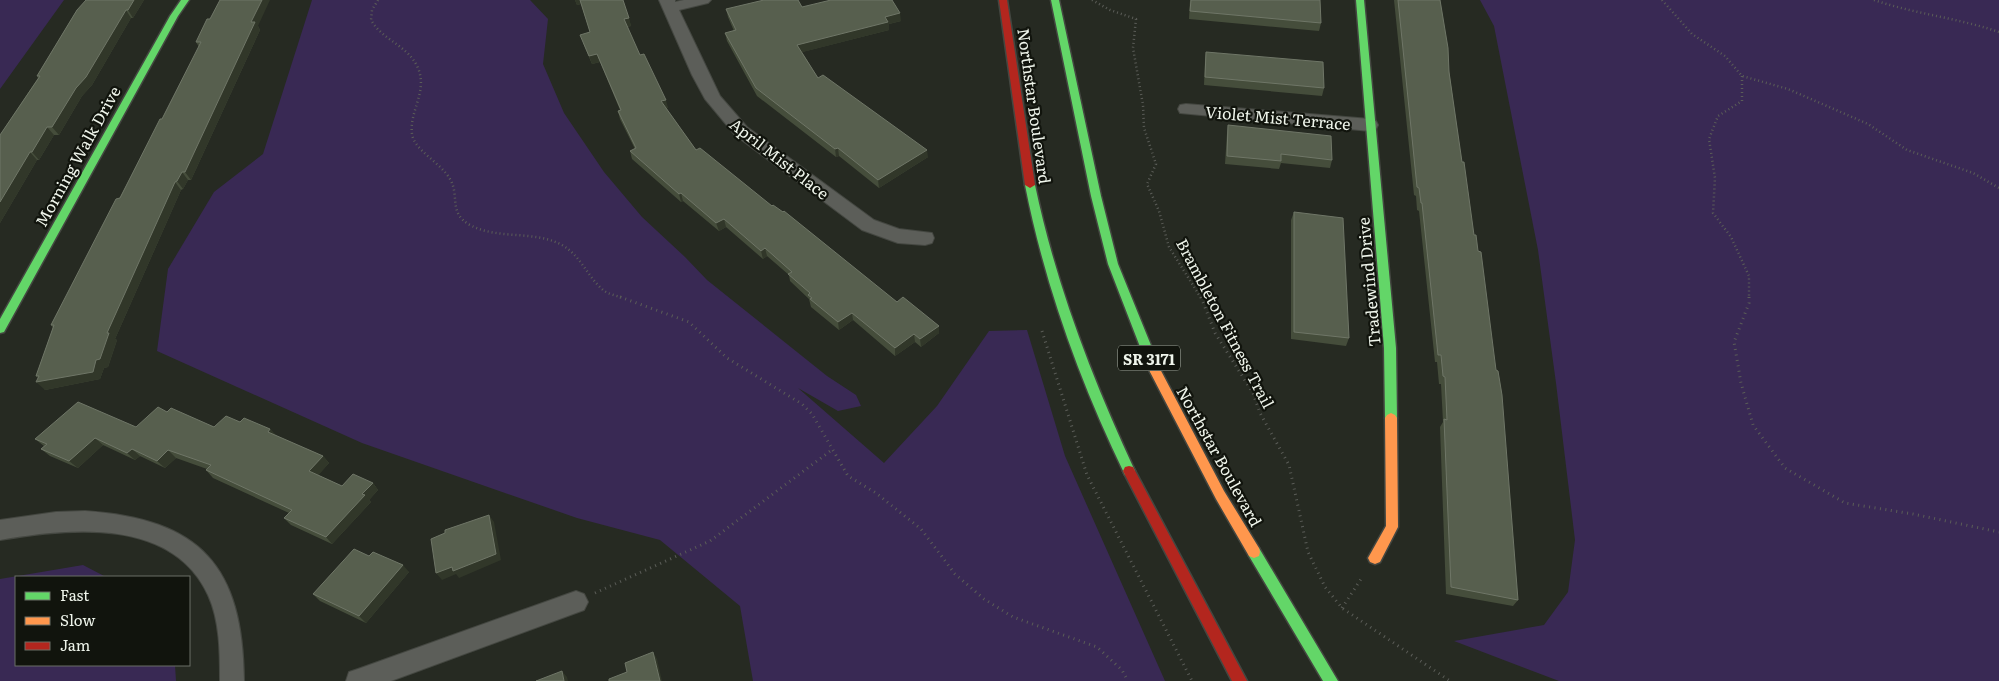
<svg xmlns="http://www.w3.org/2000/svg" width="1999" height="681" font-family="Literata,serif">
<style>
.green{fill:#392954}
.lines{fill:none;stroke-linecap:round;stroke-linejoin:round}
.street-casing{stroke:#444741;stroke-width:2}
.fast-casing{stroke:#444741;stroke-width:3}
.slow-casing{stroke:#444741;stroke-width:3}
.jam-casing{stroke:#444741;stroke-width:3}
.path-far1{stroke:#5b5d58;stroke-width:2.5;stroke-dasharray:1 3;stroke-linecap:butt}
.path{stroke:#5b5d58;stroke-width:3;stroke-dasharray:1 4.5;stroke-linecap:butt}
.street{fill:#5c5e59;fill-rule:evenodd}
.fast{fill:#63d668;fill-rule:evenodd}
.slow{fill:#ff974d;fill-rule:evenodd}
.jam{fill:#b3261e;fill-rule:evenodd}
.wall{fill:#454d3b}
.shaded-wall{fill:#313729}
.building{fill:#575f4e;stroke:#6f7667}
.labels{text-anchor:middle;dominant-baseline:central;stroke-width:4.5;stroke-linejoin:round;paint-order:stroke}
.shield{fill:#11140d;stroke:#acb2a8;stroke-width:1}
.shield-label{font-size:15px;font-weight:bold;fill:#eff5eb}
.street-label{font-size:16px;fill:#eff5eb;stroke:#11140d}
</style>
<rect width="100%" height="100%" fill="#262a22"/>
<path class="green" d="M0,0H64L0,89Z
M312,0H530L548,19L543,64L564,113L604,172L642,217L685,257L707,280L827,376L856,395L861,406L838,411L798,388L884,463L937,406L989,331L1027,330L1065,456L1165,681H753L740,606L660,540L577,518L362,443L157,351L168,269L214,192L263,154Z
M1480,0H1999V681H1559L1454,641L1544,625L1568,592L1575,540L1556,383L1538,250L1494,26Z
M83,565L106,577H16V665H175L176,681H0V579Z"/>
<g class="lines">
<defs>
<path id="street" d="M659,0H675V2L684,0H711L708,3L679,10L720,96L747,127L874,220L899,229L932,233L934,238L932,243L925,245L898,243L862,230L735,135L705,99L692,75Z
M1186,104L1370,119L1376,121L1378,125L1376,129L1370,131L1180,113L1178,109L1180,105Z
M85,511C201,519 243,566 244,681H220C220,653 220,621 208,595C172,517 69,528 0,540V520L56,512Z
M576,591L584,594L588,602L584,610L391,681H346L349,672L358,669Z"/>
<path id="fast" d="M181,0H189L178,16L4,332L0,333V319L170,16Z
M1051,0H1059L1101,196L1118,264L1161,370L1159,373H1151L1149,370L1108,264L1091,196Z
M1356,0H1364L1396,348L1397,418L1395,421L1391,423L1387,421L1385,418L1384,348Z
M1030,182L1035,185C1056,285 1092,378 1135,471L1133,475L1129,476L1125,475C1080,382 1045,286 1025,185Z
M1254,546L1259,548L1338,681H1323L1249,556L1248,552L1249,548Z"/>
<path id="slow" d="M1155,365L1159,367L1224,491L1259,548L1260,552L1259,556L1254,558L1249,556L1216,499L1149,370L1151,367Z
M1391,413L1395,415L1397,418L1398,527L1380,562L1375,564L1370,562L1368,558L1386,526L1385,418L1387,415Z"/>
<path id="jam" d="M999,0H1007L1035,185L1030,188L1025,185Z
M1129,466L1133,467L1247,681H1232L1123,471L1125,467Z"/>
</defs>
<use href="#street" class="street-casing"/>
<use href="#fast" class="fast-casing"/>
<use href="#slow" class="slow-casing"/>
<use href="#jam" class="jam-casing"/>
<path class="path-far1" d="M378,0L372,10L371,20C383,41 408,45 418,68C428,92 409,111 412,134C414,150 441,163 450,179C460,196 448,213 470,225C498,240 534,230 562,245C581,256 587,276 603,290C608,294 617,296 624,298
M1092,0L1110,10L1136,19L1133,48L1143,105L1144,128L1156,164L1147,184L1159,211L1169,247L1201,298
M1662,0L1692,34L1725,56L1742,76L1788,89L1868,124L1907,150L1973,173L1999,188
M1874,0C1915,14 1958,18 1999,32
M1742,76V101L1718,116L1709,139L1715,178L1713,213L1731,237L1749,276V298"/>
<path class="path" d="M620,297L689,322L727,358L802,404L812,414L848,476L876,493L921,529L955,574L984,599L1013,617L1097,647L1122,670L1128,681
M1201,297L1215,333L1253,393L1260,413L1289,465L1308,552L1325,587L1342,608L1450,681
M1749,297V303L1734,342L1741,383L1753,425L1785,468L1845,503L1913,514L1999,532
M1042,331L1087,475L1192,681
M595,593L710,541L833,449
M1342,608L1361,579"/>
<use href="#street" class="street"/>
<use href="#fast" class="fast"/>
<use href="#slow" class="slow"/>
<use href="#jam" class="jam"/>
</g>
<path class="wall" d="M144,0L133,18H131L92,85L82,96L59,135H54L39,160H37L0,223V135L38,78L37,76L77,10Z
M575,0H623L631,26L627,27L640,55L668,108H666L696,150L772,206L897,302L939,326V333L921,347L915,342L895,356L853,320L839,330L811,307L809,299L790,281L789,275L767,256L763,259L726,227L719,231L683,201L681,202L632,159L630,151L635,149L620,119L618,111L620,110L600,62L592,64L583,43L590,32L581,4L577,5Z
M1190,0H1320L1321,23L1319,31L1189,19Z
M1394,0H1440L1518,600L1513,606L1446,594L1440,427L1443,422L1441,384H1439L1437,362H1435L1419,211L1417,210L1416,196L1414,195Z
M802,7L901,21L889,24V30L802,52L818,78L928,157L879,188L839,156L836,157L757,96L727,41L725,33L734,31L728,17L726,9Z
M210,19L258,26L260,30L191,180H188L183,189L181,190L115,339L117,340L108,367L104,368L100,379L45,390L38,378L36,376L53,328L51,325L162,119L199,47L196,42Z
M1206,52L1324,88L1322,96L1204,85L1205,60Z
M1228,125L1332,160L1330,168L1281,163L1279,169L1225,164L1227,133Z
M1294,212L1349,338L1346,346L1291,339V220Z
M167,412L214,427L240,422L270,429L276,436L323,456L329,463L318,475L342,486L373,483L378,490L369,500L371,502L332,544L291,525L284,518L289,513L213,478L206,470L207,469L176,458L165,468L140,456L135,460L103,445L78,468L50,456L41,449L44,446L35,439L136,427Z
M369,556L409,572L366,623L320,601L313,594Z"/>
<path class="shaded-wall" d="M134,0H144L133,18L128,10Z
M262,0H270L258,26L260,30L191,180L185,172L251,22Z
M575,0H580L581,4L577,5Z
M126,10L131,18L92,85L82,96L59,135L52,127L76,88Z
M900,13L901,21L889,24V30L799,53L797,45L885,17Z
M629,17L631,26L626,27L624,19Z
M597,54L600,62L592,64L589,56Z
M666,100L668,108L663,109L661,101Z
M47,127L54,135L39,160L32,152Z
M838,148L839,156L836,157L835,149Z
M927,150L928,157L879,188L878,180Z
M30,152L37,160L0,223V202Z
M182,172L188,180L183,189L177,181Z
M175,182L181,190L115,339L117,340L108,367L104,368L100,379L45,390L36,382L41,381L36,376L96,360L107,333Z
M681,193L683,201L681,202L679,194Z
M724,219L726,227L719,231L716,223Z
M765,248L767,256L763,259L761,251Z
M852,313L853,320L839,330L838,322Z
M939,326V333L921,347L920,339Z
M914,334L915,342L895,356V348Z
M270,429L277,436L268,432Z
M95,438L103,445L78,468L69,461Z
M132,449L140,456L135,460L127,453Z
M168,450L176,458L165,468L157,461Z
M323,456L329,463L316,478L309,471Z
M373,483L378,490L369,500L371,502L332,544L326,537L362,494Z
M489,515L494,522L501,560L459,578L456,574L442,580L436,573Z
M403,565L409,572L366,623L359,616Z
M653,652L657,659L662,681H660Z
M562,671L567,677L568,681H564Z"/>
<path class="building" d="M86,0H134L128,10H126L86,77L76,88L52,127H47L32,152H30L0,202V135L40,76H37L77,10Z
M220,0H262L251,22H255L185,172H182L177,181L175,182L107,333H109L100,359L96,360L93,372L36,382L39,376H36L54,325H51L116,199L120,198L160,119H162L201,42H196L207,19H210Z
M580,0H623L629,18L624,19L640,55L644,54L666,100L661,101L696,150L700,148L772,206L773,205L783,212L784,211L897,302L903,297L939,326L920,339L914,334L895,348L852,313L838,322L810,299L812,298L808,295L810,293L788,274L792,272L765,248L761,251L724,219L716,223L681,193L679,194L630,151L636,148L618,111L621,110L597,54L589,56L580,35L590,32Z
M764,0H798L802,7L831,0H892L900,13L885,17L888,22L797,45L818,78L823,75L927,150L878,180L838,148L835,149L756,88L725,33L736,30L726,9Z
M1191,0H1320L1321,23L1190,11Z
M1398,0H1440L1448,48L1449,72L1462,162H1464L1474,235H1476L1478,251L1481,252L1496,370L1498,371L1502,395L1518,600L1451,587L1444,419L1447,420L1445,377L1443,376L1441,355H1438L1422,203H1421L1419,188L1417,187Z
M1206,52L1323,62L1324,88L1205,77Z
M1228,125L1331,136L1332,160L1281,154V161L1227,156Z
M1294,212L1343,218L1349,338L1294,332Z
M78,402L136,427L158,407L167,412L171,408L214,427L226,416L240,422L244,418L270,429L268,432L323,456L309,471L342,486L353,474L373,483L362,494L365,495L326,537L284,518L292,510L206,470L211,465L168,450L157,461L132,449L127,453L95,438L69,461L41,449L47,444L35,439Z
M489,515L496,554L453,571L452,567L436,573L431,539L445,533V530Z
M354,549L369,556L373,552L403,565L359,616L313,594Z
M653,652L660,681H609V679L627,672L625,663Z
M562,671L564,681H536Z"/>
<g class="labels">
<rect class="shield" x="1118" y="345.5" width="62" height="25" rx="4"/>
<g class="shield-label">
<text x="1149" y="358">SR 3171</text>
</g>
<g class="street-label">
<text transform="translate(1035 106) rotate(82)">Northstar Boulevard</text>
<text transform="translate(1278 117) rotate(5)">Violet Mist Terrace</text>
<text transform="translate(77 156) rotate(-61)">Morning Walk Drive</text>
<text transform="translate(780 158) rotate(38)">April Mist Place</text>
<text transform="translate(1368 282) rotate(-95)">Tradewind Drive</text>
<text transform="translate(1226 323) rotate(62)">Brambleton Fitness Trail</text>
<text transform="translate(1220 456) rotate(61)">Northstar Boulevard</text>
</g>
</g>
<rect x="15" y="576" width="175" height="90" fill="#11140d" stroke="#6a6e66"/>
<rect x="25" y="592" width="25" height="8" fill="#63d668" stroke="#6a6e66"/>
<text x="60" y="601" font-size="15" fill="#eff5eb">Fast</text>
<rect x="25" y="617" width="25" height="8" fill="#ff974d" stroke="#6a6e66"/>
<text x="60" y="626" font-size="15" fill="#eff5eb">Slow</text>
<rect x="25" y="642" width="25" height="8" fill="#b3261e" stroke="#6a6e66"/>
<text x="60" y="651" font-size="15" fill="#eff5eb">Jam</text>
</svg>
